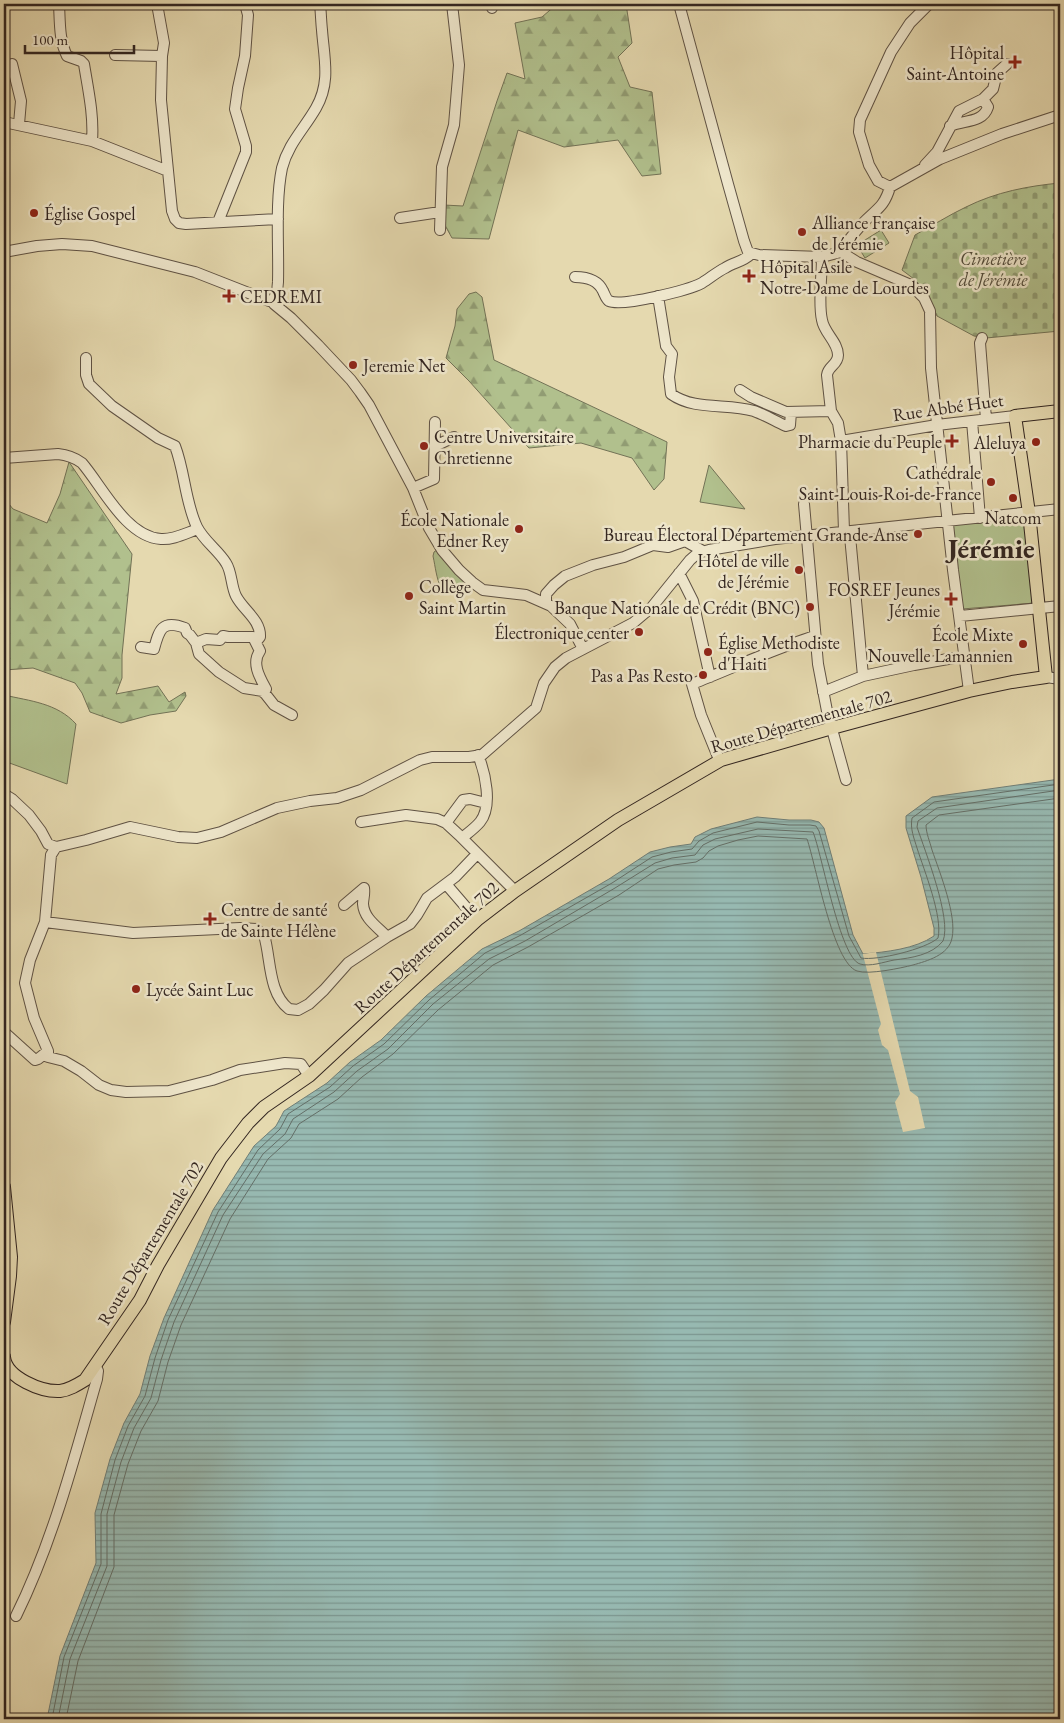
<svg xmlns="http://www.w3.org/2000/svg" width="1064" height="1723" font-family="'EB Garamond',serif">
<style>
.forest{fill:url(#forest-firs);stroke:#727256}
.cemetery{fill:url(#cemetery-stones);stroke:#727256}
.green{fill:#b1c08d;stroke:#727256}
.water{fill:url(#water-rules);stroke:#6f7e77}
.pier{fill:#e5d9af}
.lines{fill:none;stroke-linecap:round;stroke-linejoin:round}
.shore{stroke:#646f68;stroke-width:1}
.minor-casing{stroke:#5f5244;stroke-width:12}
.major-casing{stroke:#322520;stroke-width:14}
.minor{stroke:#eee6cb;stroke-width:10}
.major{stroke:#e5d9af;stroke-width:12}
.poi-dot{fill:#8f2418;stroke:#eee6cb;stroke-width:2}
.labels{text-anchor:middle;dominant-baseline:central;stroke-width:5;stroke-linejoin:round;paint-order:stroke}
.poi-label{font-size:18px;fill:#322520;stroke:#eee6cb;text-anchor:end}
.park-label{font-size:18px;font-style:italic;fill:#524c3b;stroke:#eee6cb}
.street-label{font-size:18px;fill:#322520;stroke:#eee6cb}
.town-label{font-size:28px;font-weight:bold;fill:#322520;stroke:#eee6cb}
</style>
<defs>
<pattern id="forest-firs" width="22" height="20" patternUnits="userSpaceOnUse" patternTransform="scale(1.25)"><rect width="22" height="20" fill="#b1c08d"/><path d="M5 1l3.5 6h-7zM16 11l3.5 6h-7z" fill="#919c73"/></pattern>
<pattern id="cemetery-stones" width="16" height="16" patternUnits="userSpaceOnUse" patternTransform="scale(1.25)"><rect width="16" height="16" fill="#b1c08d"/><path d="M2 7V4a2 2 0 0 1 4 0v3zM10 15v-3a2 2 0 0 1 4 0v3z" fill="#919c73"/></pattern>
<pattern id="water-rules" width="6" height="5" patternUnits="userSpaceOnUse" patternTransform="scale(1.25)"><rect width="6" height="5" fill="#97b9b1"/><path d="M0 2.5h6" fill="none" stroke="#7c9690"/></pattern>
</defs>
<rect width="100%" height="100%" fill="#e5d9af"/>
<filter id="stains"><feTurbulence type="fractalNoise" baseFrequency=".004" numOctaves="4"/><feColorMatrix values="0 0 0 0 .2 0 0 0 0 .09 0 0 0 0 .02 0 0 0 .5 -.17"/></filter>
<radialGradient id="worn" r=".72"><stop offset=".6" stop-color="#630" stop-opacity="0"/><stop offset="1" stop-color="#630" stop-opacity=".3"/></radialGradient>
<path class="forest" d="M557,4H626L632,43L618,57L630,87L652,92L661,174L642,176L618,140L564,147L518,130L489,239L452,238L442,220L444,205L463,206L497,101L507,73L525,79L515,23L542,17Z
M476,292L482,297L494,360L667,442L664,479L654,490L632,458L581,443L529,448L469,381L446,358L455,326L457,309L469,294Z
M69,462L132,554L122,655V678L116,694L158,686L169,702L185,692L186,696L176,711L150,715L121,723L90,712L82,693L75,683L33,668L4,670V498L13,509L47,523L60,494Z"/>
<path class="cemetery" d="M1060,183V331L986,338L974,336L937,316L924,289L914,279L902,270L915,235C932,226 949,215 966,207C996,192 1028,186 1060,183Z"/>
<path class="green" d="M881,230L889,243L865,258L857,245Z
M709,465L745,509L700,502Z
M1026,517L1035,603L962,609L951,525Z
M437,550L441,552L461,579L469,586V592C437,603 438,579 433,556L434,552Z
M4,695C30,701 57,703 76,724L67,784L4,761Z"/>
<path class="water" d="M1060,779V1719H47L60,1656L96,1563L95,1513L110,1459L124,1423L140,1394L150,1356L164,1318L213,1210L254,1146L276,1126L284,1111L327,1083L350,1062L381,1040L426,996L482,949L519,931L609,879L650,852L670,847L691,844L695,837L711,829L757,817L789,820H811L819,822L824,828L853,935L863,954C886,952 915,949 934,936V928L921,877L906,828V816L932,797Z"/>
<path class="pier" d="M876,952L910,1091L918,1097L925,1128L903,1132L895,1102L900,1094L888,1050L882,1045L878,1030L881,1024L863,955V954Z"/>
<g class="lines">
<path class="shore" d="M52,1719L64,1657L101,1564V1514L115,1460L128,1426L145,1396L155,1358L168,1320L218,1212L258,1150L280,1129L288,1114L330,1087L353,1066L384,1044L429,1000L485,953L521,935L612,883L652,857L671,852L692,849L699,841L713,833L757,822L789,825H810L816,826L819,831L849,936L861,958C877,961 926,949 938,938C943,917 924,870 917,848C914,838 910,829 912,818L934,802L1060,784
M58,1719L70,1659L107,1566V1514L121,1462L134,1428L151,1398L161,1360L174,1322L223,1215L263,1154L285,1134L293,1119L334,1092L357,1071L388,1049L433,1004L489,959L525,941L615,888L655,863L672,858L695,855L703,845L715,839L758,829L813,832C822,854 840,958 860,964C870,967 884,962 894,960C911,958 932,955 943,941C952,919 925,851 917,827L918,821L937,808L1060,790
M66,1719L78,1661L114,1567V1515L128,1464L141,1431L158,1401L168,1362L181,1325L230,1219L268,1159L291,1138L299,1124L338,1099L362,1077L393,1054L438,1010L493,965L528,947L619,895L658,869L674,865L696,862L703,858L709,851L718,846L738,840L758,836L807,839C816,865 833,963 857,971C869,975 901,968 913,965C927,961 949,955 952,938C957,916 940,873 932,850C930,842 926,833 926,825L939,815L1060,798"/>
<defs>
<path id="minor" d="M59,4C60,22 59,40 67,56L81,61L84,64C88,89 94,115 92,141
M157,4L164,43L162,56L161,100L172,211L175,219L179,223L186,224L278,219
M492,4V8
M679,4L728,184L744,241L748,252L759,255L822,257L841,252
M115,55L162,56
M12,64L21,101L19,124
M983,99L993,89L997,73L1007,64
M4,122L92,141L168,171
M925,165L937,152L959,111L983,99L988,107C983,123 964,120 950,126
M890,187L940,159L1002,134L1060,115
M400,218L440,212
M218,222L246,152V146L235,109L238,88L245,56L248,15L245,4
M440,230L442,167L454,125L459,65L452,4
M4,252L37,246L62,244L92,246L195,272L269,301
M841,252L857,262L911,285L924,298L930,311L931,368L953,570L969,691
M841,252C847,242 854,233 862,224C876,209 884,208 890,187L878,181L869,165L859,132L860,120L891,52L910,23L929,4
M822,257C822,275 818,303 822,320C824,333 838,342 838,355C838,365 828,366 827,375L831,411L838,423L841,441L844,531L850,536L863,676
M575,277C587,277 598,280 603,291C605,295 606,299 609,301C622,307 689,290 702,283C710,278 717,272 725,268C734,262 743,262 751,254
M658,296L666,346L672,354L669,377L671,394C695,411 727,403 754,411C765,415 775,421 786,426L790,425L791,412
M273,300L277,292L278,282C279,246 275,202 282,168C288,144 304,129 316,108C331,82 324,58 322,30C321,21 321,13 320,4
M274,304L291,318L318,345L351,380L360,392L369,405L413,488L429,528L442,550L459,570L472,582L483,590L526,595L551,606L570,624L583,649
M982,338L980,343L986,419
M86,358V375L89,384L112,406L158,438L175,446C185,472 185,502 197,527C204,541 218,550 226,563C232,572 231,586 236,596C243,610 261,620 260,637L256,642
M740,390L751,397L786,412L831,411
M972,421L980,518
M841,441L937,425L1015,416
M435,446L454,437
M4,458L58,454C68,455 74,457 82,463C102,486 126,537 161,539C173,540 186,533 198,529
M413,488L434,479L435,422
M804,504L818,664L827,711L846,780
M679,573L693,601L710,677
M546,603V594L554,585L565,576L593,565L624,557L653,545L668,547L685,541L703,551
M960,616L1060,606
M196,643L206,639L220,640L223,636L228,637H253L260,651C251,663 260,678 266,689L264,693
M141,647L154,649C159,630 162,619 185,628L187,633L190,635L196,643L199,654L219,672L244,688L263,691L274,705L292,715
M1046,677L1060,679
M823,692L863,676L914,665L965,656
M721,760L718,757L701,715L692,684C733,668 773,649 815,636
M4,794L12,799L29,815L41,831L48,844L56,847L86,840L130,827L178,837L197,838L221,832L277,808L310,801L337,798L361,790L420,760L432,757H469L482,755L536,708L544,683L555,667L566,658L633,623L652,607L690,560L698,553L709,550L775,539L1060,509
M361,822L406,815L437,819L446,823L459,835L515,891
M446,823L463,800L470,799L486,803
M462,838C468,833 475,828 480,822C493,806 485,772 478,755
M56,847L51,855L45,922L30,960L25,983L34,1018L48,1051V1057L64,1061L81,1071L99,1085L111,1090L126,1092L169,1091L212,1080L240,1070L285,1063L301,1064L309,1076
M446,884L477,920
M344,905L364,888C365,894 363,899 363,904C364,919 378,927 387,937
M45,922L133,933L240,928L256,929L264,935C271,958 268,993 289,1009L298,1010L309,1004L324,990L348,963L387,937L410,924L417,915L427,898L455,877L477,854
M4,1032L35,1060L38,1059L48,1051
M16,1616C53,1541 74,1459 97,1379L98,1371L95,1365"/>
<path id="major" d="M4,1187L11,1257L10,1276L4,1322
M4,1357C6,1378 42,1392 60,1391C69,1390 77,1385 85,1380L140,1300L158,1265L221,1158L248,1123L264,1107L309,1076L477,920L515,891L618,820L721,760L832,728L969,691L1012,682L1046,677L1029,513L1015,416L1060,411"/>
</defs>
<use href="#minor" class="minor-casing"/>
<use href="#major" class="major-casing"/>
<use href="#minor" class="minor"/>
<use href="#major" class="major"/>
</g>
<g class="poi-dot">
<path d="M1012.5 54.5h5v5h5v5h-5v5h-5v-5h-5v-5h5z"/>
<circle cx="34" cy="213" r="5"/>
<circle cx="802" cy="232" r="5"/>
<path d="M746.5 268.5h5v5h5v5h-5v5h-5v-5h-5v-5h5z"/>
<path d="M226.5 288.5h5v5h5v5h-5v5h-5v-5h-5v-5h5z"/>
<circle cx="353" cy="365" r="5"/>
<path d="M949.5 433.5h5v5h5v5h-5v5h-5v-5h-5v-5h5z"/>
<circle cx="1036" cy="442" r="5"/>
<circle cx="424" cy="446" r="5"/>
<circle cx="991" cy="482" r="5"/>
<circle cx="1013" cy="498" r="5"/>
<circle cx="519" cy="529" r="5"/>
<circle cx="918" cy="534" r="5"/>
<circle cx="799" cy="570" r="5"/>
<circle cx="409" cy="596" r="5"/>
<path d="M948.5 591.5h5v5h5v5h-5v5h-5v-5h-5v-5h5z"/>
<circle cx="810" cy="607" r="5"/>
<circle cx="639" cy="632" r="5"/>
<circle cx="1023" cy="644" r="5"/>
<circle cx="708" cy="652" r="5"/>
<circle cx="703" cy="675" r="5"/>
<path d="M207.5 911.5h5v5h5v5h-5v5h-5v-5h-5v-5h5z"/>
<circle cx="136" cy="989" r="5"/>
</g>
<g class="labels">
<g class="poi-label">
<text x="1004" y="52">Hôpital<tspan x="1004" dy="21">Saint-Antoine</tspan></text>
<text x="44" y="213" text-anchor="start">Église Gospel</text>
<text x="812" y="222" text-anchor="start">Alliance Française<tspan x="812" dy="21">de Jérémie</tspan></text>
<text x="760" y="266" text-anchor="start">Hôpital Asile<tspan x="760" dy="21">Notre-Dame de Lourdes</tspan></text>
<text x="240" y="296" text-anchor="start">CEDREMI</text>
<text x="363" y="365" text-anchor="start">Jeremie Net</text>
<text x="434" y="436" text-anchor="start">Centre Universitaire<tspan x="434" dy="21">Chretienne</tspan></text>
<text x="942" y="441">Pharmacie du Peuple</text>
<text x="1026" y="442">Aleluya</text>
<text x="981" y="472">Cathédrale<tspan x="981" dy="21">Saint-Louis-Roi-de-France</tspan></text>
<text x="1013" y="517" text-anchor="middle">Natcom</text>
<text x="509" y="519">École Nationale<tspan x="509" dy="21">Edner Rey</tspan></text>
<text x="908" y="534">Bureau Électoral Département Grande-Anse</text>
<text x="789" y="560">Hôtel de ville<tspan x="789" dy="21">de Jérémie</tspan></text>
<text x="419" y="586" text-anchor="start">Collège<tspan x="419" dy="21">Saint Martin</tspan></text>
<text x="940" y="589">FOSREF Jeunes<tspan x="940" dy="21">Jérémie</tspan></text>
<text x="800" y="607">Banque Nationale de Crédit (BNC)</text>
<text x="629" y="632">Électronique center</text>
<text x="1013" y="634">École Mixte<tspan x="1013" dy="21">Nouvelle Lamannien</tspan></text>
<text x="718" y="642" text-anchor="start">Église Methodiste<tspan x="718" dy="21">d'Haiti</tspan></text>
<text x="693" y="675">Pas a Pas Resto</text>
<text x="221" y="909" text-anchor="start">Centre de santé<tspan x="221" dy="21">de Sainte Hélène</tspan></text>
<text x="146" y="989" text-anchor="start">Lycée Saint Luc</text>
</g>
<g class="park-label">
<text x="993" y="258">Cimetière<tspan x="993" dy="21">de Jérémie</tspan></text>
</g>
<g class="street-label">
<text transform="translate(948 407) rotate(-8)">Rue Abbé Huet</text>
<text transform="translate(801 721) rotate(-16)">Route Départementale 702</text>
<text transform="translate(426 947) rotate(-42)">Route Départementale 702</text>
<text transform="translate(150 1243) rotate(-59)">Route Départementale 702</text>
</g>
<g class="town-label">
<text x="991" y="548">Jérémie</text>
</g>
</g>
<rect width="1064" height="1723" fill="none" stroke="#e5d9af" stroke-width="20"/>
<rect x="5" y="5" width="1054" height="1713" fill="none" stroke="#322520" stroke-width="2.5"/>
<rect x="10" y="10" width="1044" height="1703" fill="none" stroke="#322520"/>
<path d="M25 45v8h109v-8" fill="none" stroke="#322520" stroke-width="2.5"/>
<text x="32" y="45" font-size="15" fill="#322520" stroke="#eee6cb" stroke-width="4" paint-order="stroke">100 m</text>
<rect width="100%" height="100%" filter="url(#stains)"/>
<rect width="100%" height="100%" fill="url(#worn)"/>
</svg>
